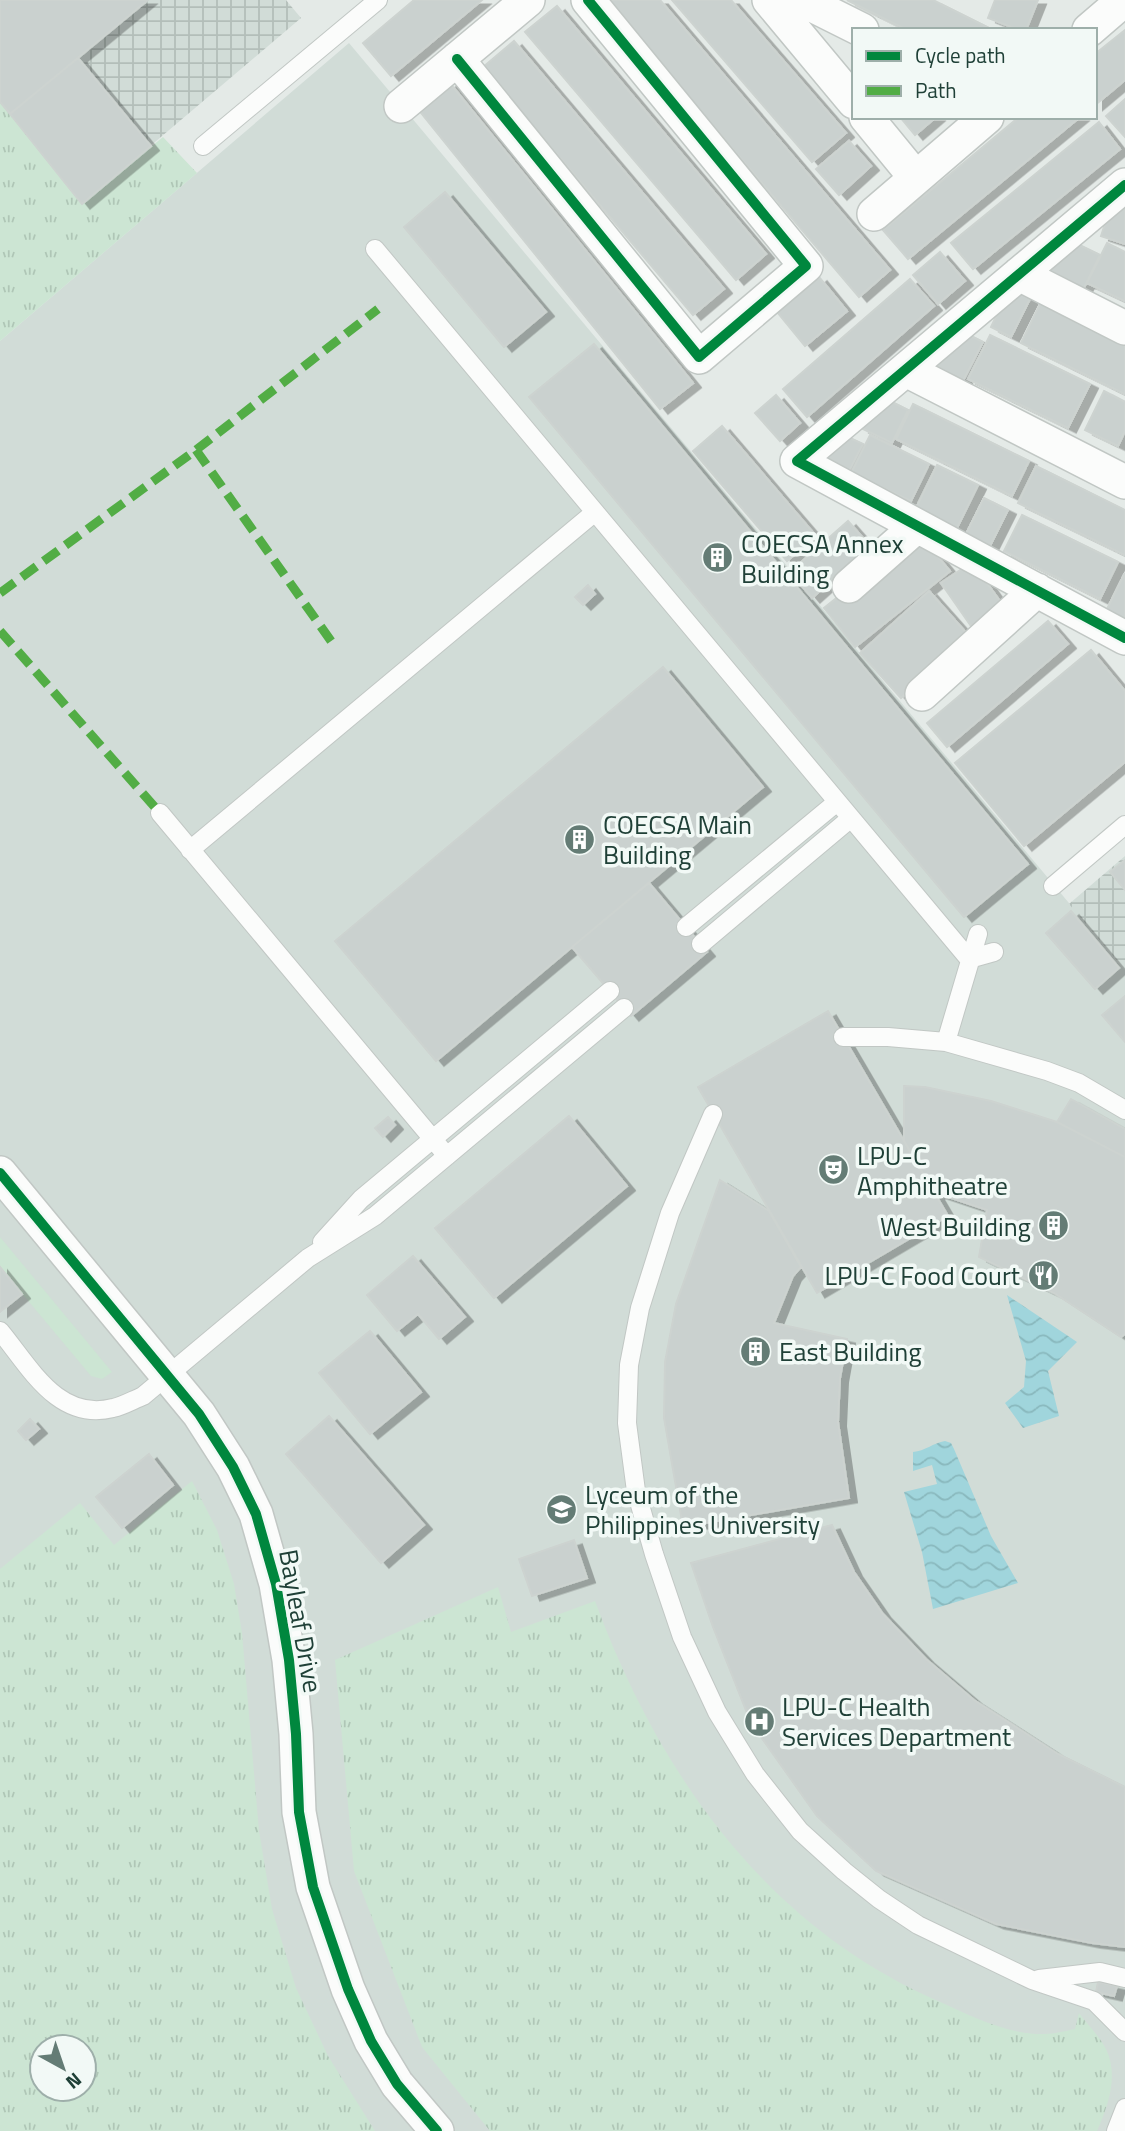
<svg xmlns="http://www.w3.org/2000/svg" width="1125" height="2131" font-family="'Titillium Web',sans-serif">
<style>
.built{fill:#d1dcd7;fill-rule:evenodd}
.industrial{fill:url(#industrial-grid)}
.grass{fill:url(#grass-tufts);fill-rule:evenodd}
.garden{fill:#cce5d3}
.water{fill:url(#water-waves)}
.building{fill:#cad1cf;stroke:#cdd3d0;stroke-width:2;filter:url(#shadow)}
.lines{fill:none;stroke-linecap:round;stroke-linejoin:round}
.lane-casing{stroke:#c1c7c4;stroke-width:20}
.street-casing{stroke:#c1c7c4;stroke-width:36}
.lane{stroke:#fbfcfb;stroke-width:18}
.street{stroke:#fbfcfb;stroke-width:33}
.quiet{stroke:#52ad45;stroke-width:9;stroke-dasharray:18 9;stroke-linecap:butt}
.cycleway-casing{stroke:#f2f9f6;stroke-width:15}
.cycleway{stroke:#00873e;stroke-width:10}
.labels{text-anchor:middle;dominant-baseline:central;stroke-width:7;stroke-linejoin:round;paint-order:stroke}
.poi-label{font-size:26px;fill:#1f4037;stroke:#f2f9f6;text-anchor:start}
.street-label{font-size:26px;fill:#1f4037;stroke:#f2f9f6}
</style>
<defs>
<pattern id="industrial-grid" width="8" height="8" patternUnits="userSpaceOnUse" patternTransform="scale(1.75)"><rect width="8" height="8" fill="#d1dcd7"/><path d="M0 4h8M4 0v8" fill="none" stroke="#b3beb9"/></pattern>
<pattern id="grass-tufts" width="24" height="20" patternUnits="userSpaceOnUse" patternTransform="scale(1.75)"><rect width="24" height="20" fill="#cce5d3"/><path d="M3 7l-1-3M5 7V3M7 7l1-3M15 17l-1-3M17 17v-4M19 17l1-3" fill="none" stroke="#afc6b6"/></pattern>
<pattern id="water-waves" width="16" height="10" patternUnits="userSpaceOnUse" patternTransform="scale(1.75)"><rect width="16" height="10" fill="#a0d5dc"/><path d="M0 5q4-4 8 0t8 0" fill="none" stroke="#89b8bd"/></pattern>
<filter id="shadow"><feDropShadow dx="8" dy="4.5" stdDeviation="0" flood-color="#0004"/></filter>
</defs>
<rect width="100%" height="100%" fill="#e4eae7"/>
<path class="built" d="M349,43L1125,970V2131H0V341ZM42,2047H84V2089H42Z"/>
<path class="industrial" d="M0,0H286L301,18L82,204L0,102Z
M1125,856V970L1069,904Z"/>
<path class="grass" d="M0,102L82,203L163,137L197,173L0,341Z
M192,1481L217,1530L234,1584L242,1633L259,1831L272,1909L296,1988L328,2056L375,2131H0V1569L80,1503L114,1545ZM84,2047V2089H42V2047Z
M498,1587L511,1632L595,1601C658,1773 766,1926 938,2001C971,2016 1008,2035 1044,2034C1054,2034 1065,2031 1075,2029L1079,2013C1087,2024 1100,2037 1106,2049C1119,2076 1108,2106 1097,2131H490L422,2047L354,1871L335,1660Z"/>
<path class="garden" d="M0,1237L112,1372L102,1379L91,1376L0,1267Z"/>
<path class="water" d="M1007,1295L1077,1342L1048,1371L1059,1416L1023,1428L1005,1403L1024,1387L1026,1361Z
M945,1441L951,1443L954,1449L991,1536L1018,1583L933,1609L922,1552L904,1492L937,1484L932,1465L913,1471V1452C925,1451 933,1443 945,1441Z"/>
<path class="building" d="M0,0H148L10,114L0,102Z
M414,0H482L391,76L363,43Z
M606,0H660L890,270L859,297Z
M672,0H731L846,133L812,162Z
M847,0H933L993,30H907Z
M995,0H1038L1026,30H1019L988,18Z
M557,6L766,254L736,280L525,32Z
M1125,30V80L1095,105V54Z
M514,41L724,289L693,315L483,67Z
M78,58L151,146L82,204L10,114Z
M449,82L693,383L660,409L417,108Z
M1125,99V137L1106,116Z
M900,117H936L915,135Z
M1019,117H1080L908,259L883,230Z
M1099,122L1120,149L973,269L951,243Z
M849,141L871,166L839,195L816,169Z
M445,192L546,312L504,347L404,227Z
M1113,199L1125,203V244L1101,236Z
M1063,237L1100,255L1080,296L1043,278Z
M1107,243L1125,252V301L1087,283Z
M940,252L965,281L938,304L913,275Z
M819,277L847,311L805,346L777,312Z
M910,279L934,306L807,417L783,389Z
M1009,289L1030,299L1011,337L991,327Z
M1041,302L1125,343V394L1021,343Z
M957,329L983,342L962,383L936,370Z
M990,335L1090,384L1068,428L968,379Z
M594,344L1028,864L964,917L529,397Z
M1104,391L1125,402V431L1118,446L1085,430Z
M776,395L800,423L780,441L755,413Z
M878,395L908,410L892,443L861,428Z
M913,404L1029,461L1012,496L896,439Z
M722,426L816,536L787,561L693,451Z
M835,431L863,444L846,477L819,463Z
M870,435L929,464L911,501L851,473Z
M937,465L978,485L956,530L915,510Z
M1036,466L1125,510V555L1018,503Z
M984,498L1008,510L987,552L963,540Z
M1022,515L1118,562L1100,599L1004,551Z
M848,521L870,546L812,598L790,572Z
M918,533L950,571L855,647L824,608Z
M972,562L1002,604L971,626L941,583Z
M1125,573V623L1105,613Z
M588,585L595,594L583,605L575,597Z
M929,591L969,636L901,698L860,653Z
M1048,621L1068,644L947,747L927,723Z
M1091,650L1125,691V762L1024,846L955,763Z
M663,667L763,787L436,1061L335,941Z
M1125,860V890L1110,872Z
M649,883L707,952L631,1016L572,947Z
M1071,911L1119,968L1095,989L1046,933Z
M1125,996V1042L1102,1015Z
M828,1011L948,1216L817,1293L698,1087Z
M904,1086L925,1087L991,1101L1057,1122L1125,1157V1334L1121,1337L1054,1293L979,1257L987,1210L933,1192L904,1141Z
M1071,1099L1125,1129V1157L1057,1122Z
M569,1116L627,1186L494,1298L435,1228Z
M388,1117L395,1125L383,1137L375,1128Z
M720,1180L769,1211L801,1267L793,1276L774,1323L847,1339L840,1378L838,1422L849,1498L683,1527L664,1418L665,1362L676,1304Z
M413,1256L465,1317L439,1339L418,1314L397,1331L367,1295Z
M0,1267L22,1294L0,1312Z
M370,1331L421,1392L370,1434L319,1373Z
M329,1416L424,1525L381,1563L286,1454Z
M30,1419L39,1429L26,1440L18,1431Z
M149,1454L173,1485L122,1528L96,1497Z
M832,1525L854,1572L883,1614L926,1659L974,1700L1058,1754L1125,1787V1947L1092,1943L996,1924L876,1871L817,1816L751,1723L713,1627L691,1563Z
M574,1540L587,1578L532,1596L519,1559Z
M1098,1982L1117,1986L1114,1996L1096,1992Z"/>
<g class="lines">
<defs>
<path id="lane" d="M203,146L378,0
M375,249L969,959
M160,813L447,1156
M190,850L595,512
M1053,886L1125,825
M686,927L837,802
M701,944L851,818
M969,959L994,952
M843,1037H888L946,1042L1047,1071L1079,1083L1125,1110
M946,1042L978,934
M713,1114L670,1213L640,1308L629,1365L627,1423L636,1491L654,1554L682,1637L717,1712L755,1774L800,1831L844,1871L879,1899L918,1925L1032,1980L1094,2001L1125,2032
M322,1242L361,1199L610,991
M0,1331C30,1367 58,1422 113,1408C123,1406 133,1400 143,1396L308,1258L375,1216L624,1008
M1039,1979L1100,1972L1125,1978
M1116,2131L1125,2108"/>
<path id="street" d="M769,0L854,102
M802,0L862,30
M1089,30L1124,0
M457,59L699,357L806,266L588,0
M401,106L528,0
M866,117L916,178
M1125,185L797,461L1125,638
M874,214L987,117
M1019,274L1125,328
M906,370L1125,482
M849,586L917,526
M922,694L1037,590
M0,1173L199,1414L233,1467L256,1514L276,1584L289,1660L296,1734L299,1812L313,1887L348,1989L371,2041L397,2084L437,2131"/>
</defs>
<use href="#lane" class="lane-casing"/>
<use href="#street" class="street-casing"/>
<use href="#lane" class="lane"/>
<use href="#street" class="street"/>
<path class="quiet" d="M196,450L336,648
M0,593L196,450L378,309
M0,631L160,813"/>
<defs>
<path id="cycleway" d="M457,59L699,357L806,266L588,0
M1125,185L797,461L1125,638
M0,1173L199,1414L233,1467L256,1514L276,1584L289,1660L296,1734L299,1812L313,1887L348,1989L371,2041L397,2084L437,2131"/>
</defs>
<use href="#cycleway" class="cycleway-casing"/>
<use href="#cycleway" class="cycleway"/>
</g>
<defs>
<symbol id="building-disc" viewBox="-11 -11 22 22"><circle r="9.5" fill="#647c75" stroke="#f2f9f6"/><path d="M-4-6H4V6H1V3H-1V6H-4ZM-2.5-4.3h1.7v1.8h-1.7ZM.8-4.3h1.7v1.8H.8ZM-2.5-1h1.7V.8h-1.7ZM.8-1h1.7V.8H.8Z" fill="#fff"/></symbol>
<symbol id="theatre-disc" viewBox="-11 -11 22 22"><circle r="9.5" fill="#647c75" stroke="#f2f9f6"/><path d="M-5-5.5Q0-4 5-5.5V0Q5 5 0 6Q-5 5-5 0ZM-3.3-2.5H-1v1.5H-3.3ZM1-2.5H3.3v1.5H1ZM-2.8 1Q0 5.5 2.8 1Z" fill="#fff"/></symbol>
<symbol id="restaurant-disc" viewBox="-11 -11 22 22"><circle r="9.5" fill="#647c75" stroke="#f2f9f6"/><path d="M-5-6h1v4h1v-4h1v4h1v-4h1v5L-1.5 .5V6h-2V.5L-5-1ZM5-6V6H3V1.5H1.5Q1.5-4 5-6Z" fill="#fff"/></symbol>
<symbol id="university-disc" viewBox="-11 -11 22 22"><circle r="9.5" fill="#647c75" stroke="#f2f9f6"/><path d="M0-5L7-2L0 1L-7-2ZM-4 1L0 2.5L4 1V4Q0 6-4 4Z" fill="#fff"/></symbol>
<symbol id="hospital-disc" viewBox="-11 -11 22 22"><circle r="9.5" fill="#647c75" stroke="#f2f9f6"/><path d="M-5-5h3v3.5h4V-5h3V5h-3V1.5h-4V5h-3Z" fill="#fff"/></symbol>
</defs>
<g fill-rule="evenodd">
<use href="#building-disc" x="700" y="540" width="35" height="35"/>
<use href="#building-disc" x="562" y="822" width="35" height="35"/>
<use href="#theatre-disc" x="816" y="1152" width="35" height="35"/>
<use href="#building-disc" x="1036" y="1208" width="35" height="35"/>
<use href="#restaurant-disc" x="1026" y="1258" width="35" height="35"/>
<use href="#building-disc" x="738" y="1334" width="35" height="35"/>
<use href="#university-disc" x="544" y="1492" width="35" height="35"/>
<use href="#hospital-disc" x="742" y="1704" width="35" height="35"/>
</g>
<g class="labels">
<g class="poi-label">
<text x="741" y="543">COECSA Annex<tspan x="741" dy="30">Building</tspan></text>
<text x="603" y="824">COECSA Main<tspan x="603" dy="30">Building</tspan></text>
<text x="857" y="1155">LPU-C<tspan x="857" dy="30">Amphitheatre</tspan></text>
<text x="1031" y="1226" text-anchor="end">West Building</text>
<text x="1020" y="1275" text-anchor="end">LPU-C Food Court</text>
<text x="779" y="1351">East Building</text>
<text x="585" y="1494">Lyceum of the<tspan x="585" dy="30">Philippines University</tspan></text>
<text x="782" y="1706">LPU-C Health<tspan x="782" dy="30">Services Department</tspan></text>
</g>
<g class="street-label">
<text transform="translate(301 1621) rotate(80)">Bayleaf Drive</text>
</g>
</g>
<rect x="852" y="28" width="245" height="91" fill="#f2f9f6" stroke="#9eafaa" stroke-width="2"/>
<rect x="866" y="51" width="35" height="10" fill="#00873e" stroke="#9eafaa" stroke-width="2"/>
<text x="915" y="63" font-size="21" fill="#1f4037">Cycle path</text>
<rect x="866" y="86" width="35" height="10" fill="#52ad45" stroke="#9eafaa" stroke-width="2"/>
<text x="915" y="98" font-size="21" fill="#1f4037">Path</text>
<g transform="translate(63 2068) rotate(140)"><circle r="33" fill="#f2f9f6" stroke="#9eafaa" stroke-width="2"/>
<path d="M0-5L12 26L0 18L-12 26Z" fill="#647c75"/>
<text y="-10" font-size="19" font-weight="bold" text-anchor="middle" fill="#1f4037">N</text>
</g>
</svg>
